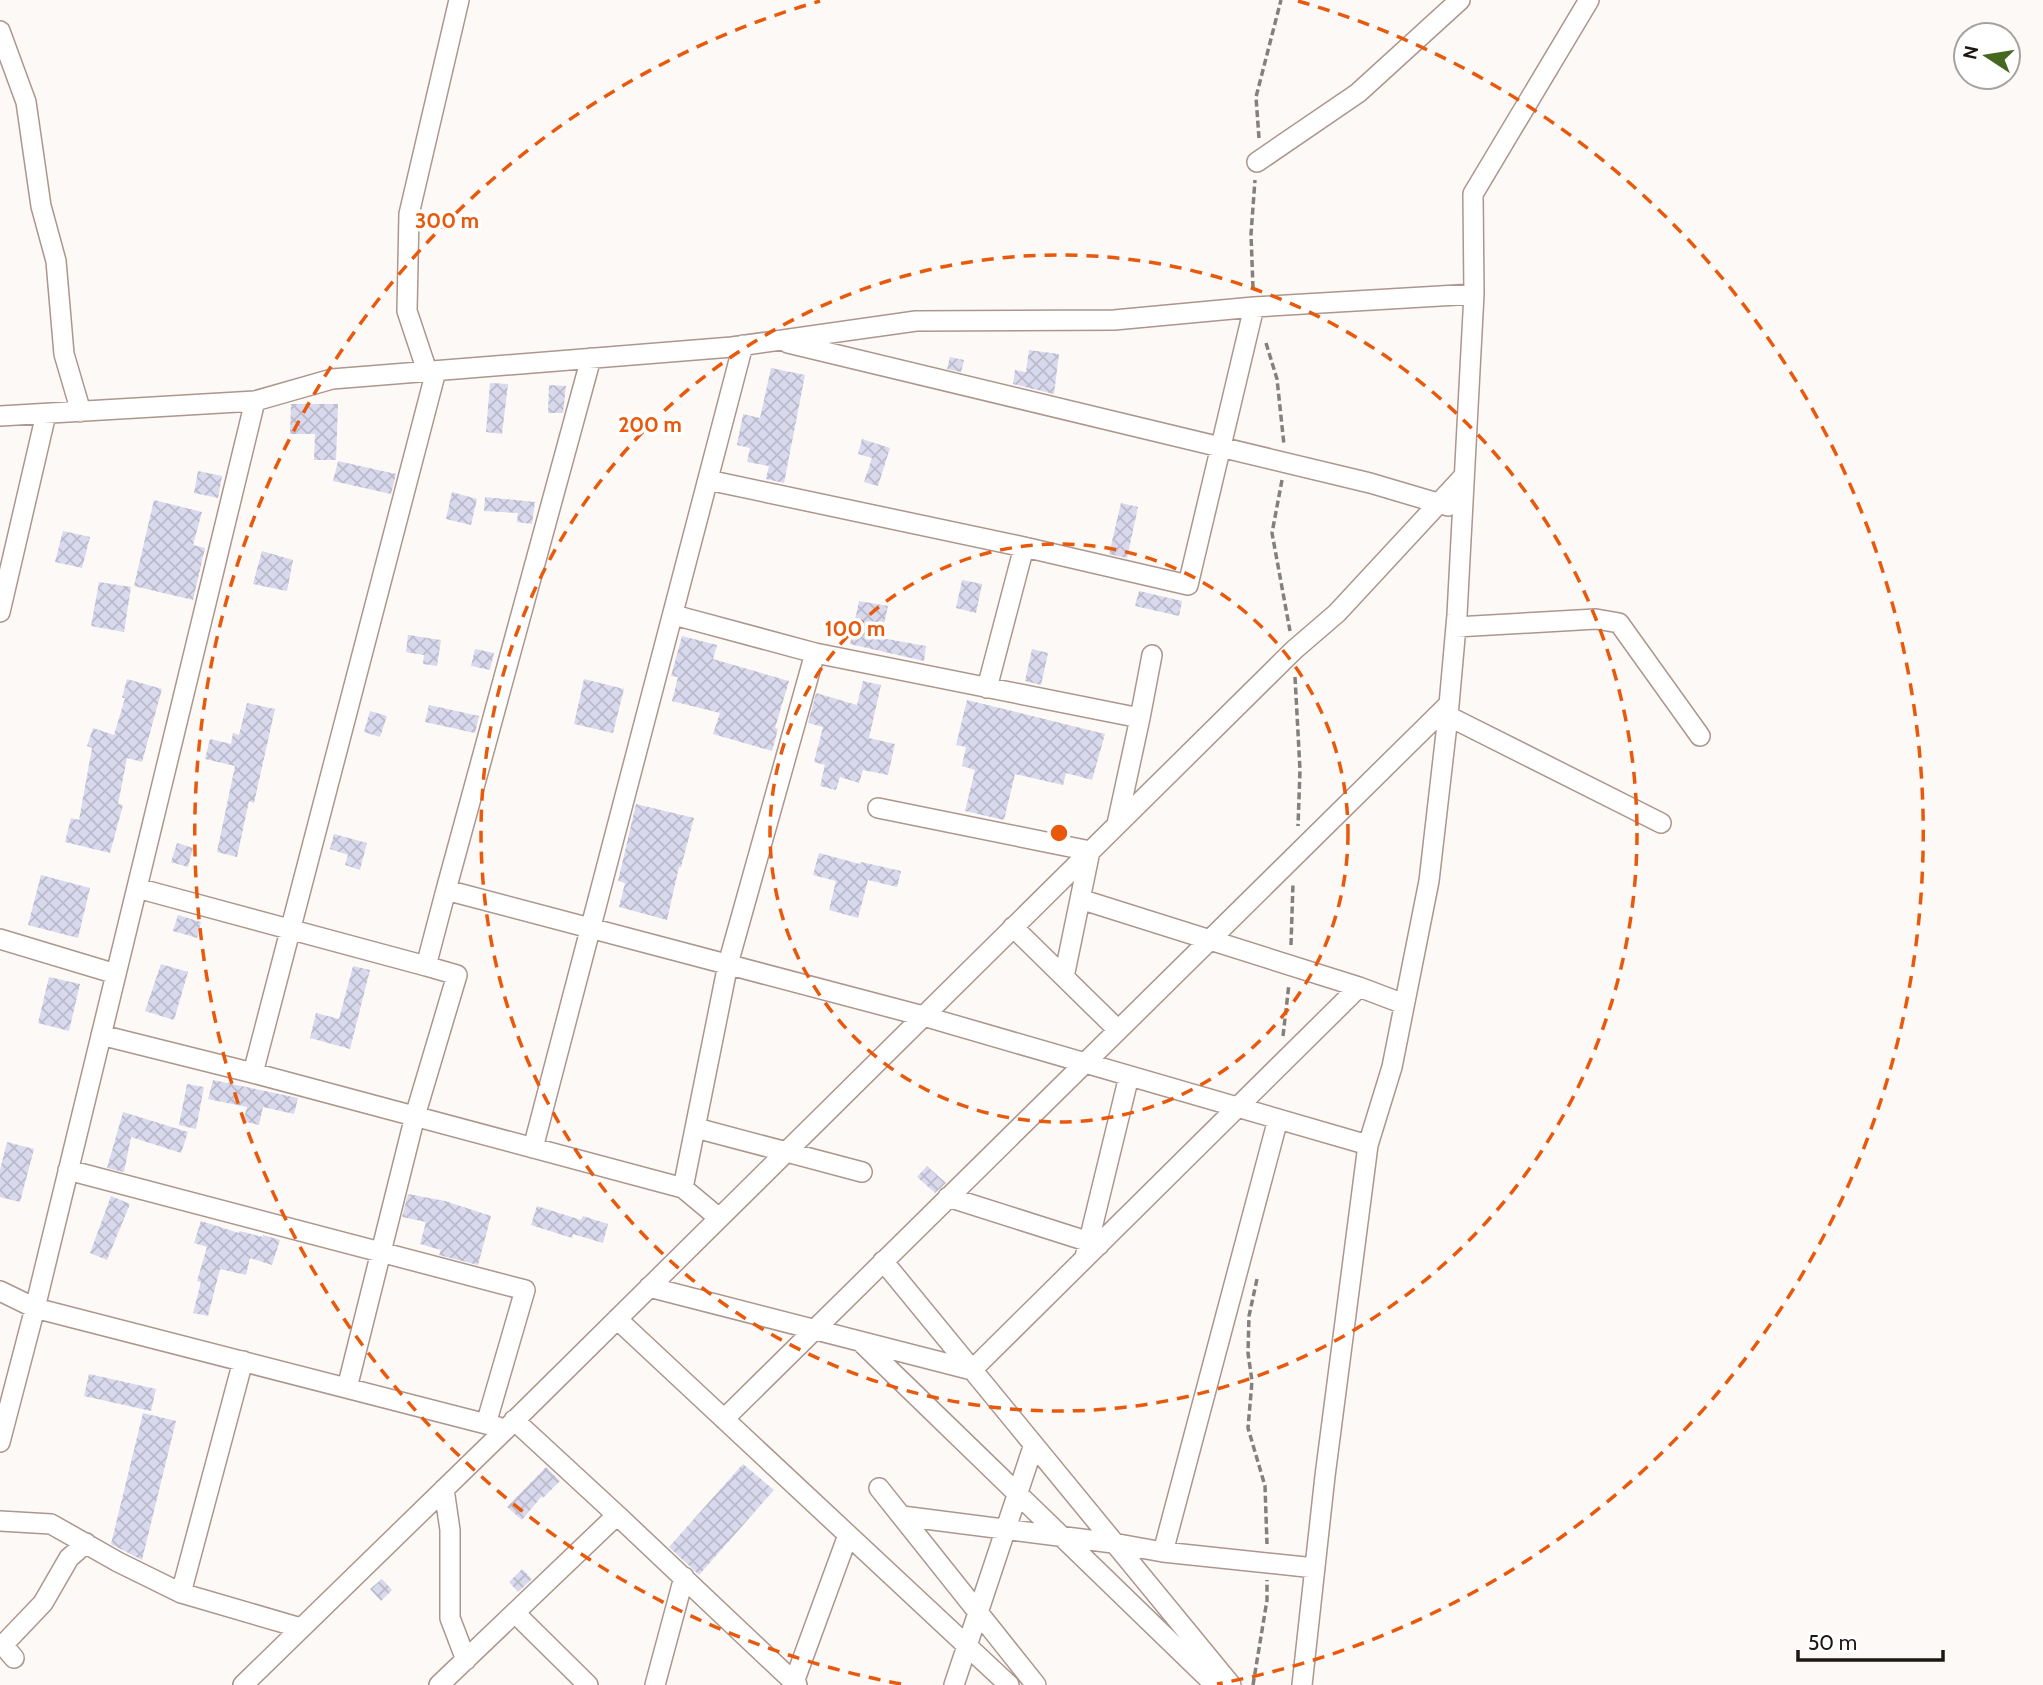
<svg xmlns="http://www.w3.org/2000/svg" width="2043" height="1685" font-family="Cabin,sans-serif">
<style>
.building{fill:url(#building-cross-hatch)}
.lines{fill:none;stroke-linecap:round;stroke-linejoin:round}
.street-casing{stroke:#ac968d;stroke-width:22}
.path{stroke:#86807d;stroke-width:3.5;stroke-dasharray:7 3.5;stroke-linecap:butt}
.street{stroke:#fff;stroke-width:19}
.ring{fill:none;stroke:#e8590c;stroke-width:3.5;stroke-dasharray:12 9}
.centre{fill:#e8590c;stroke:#fff;stroke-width:3.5}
.ring-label{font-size:21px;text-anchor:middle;font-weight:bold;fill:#e8590c;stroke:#fff;stroke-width:7;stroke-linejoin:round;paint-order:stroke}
</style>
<defs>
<pattern id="building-cross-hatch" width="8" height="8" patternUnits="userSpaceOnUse" patternTransform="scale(1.75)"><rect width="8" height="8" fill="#d9d9ee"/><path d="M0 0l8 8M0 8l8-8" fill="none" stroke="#babacb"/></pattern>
</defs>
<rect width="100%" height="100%" fill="#fdf9f7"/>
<path class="building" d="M1029,350L1059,354L1054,394L1013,384L1015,370L1026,372Z
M950,357L964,360L961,372L947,369Z
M771,368L805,375L784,483L766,479L769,466L747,462L750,448L737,445L743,414L760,418Z
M490,383L508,384L502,434L486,432Z
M549,385L566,386L563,413H548Z
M291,404H338L336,460H314L315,434H290Z
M862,439L890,448L878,486L864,482L872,458L858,454Z
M338,461L396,474L391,494L333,481Z
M198,471L222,476L218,498L194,493Z
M452,492L477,499L471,525L446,519Z
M485,497L535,502L532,524L517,522L518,513L484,511Z
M154,500L202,512L193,545L205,548L193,600L134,586Z
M1121,503L1138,507L1127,558L1109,554Z
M63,531L90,537L82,568L55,562Z
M262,551L293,560L287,591L253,584Z
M962,580L982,584L976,613L956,608Z
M99,582L131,587L124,632L91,626Z
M1139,591L1182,601L1179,616L1135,606Z
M859,601L888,606L881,638L926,646L924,661L850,644Z
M408,635L441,640L437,666L423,664L424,655L406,652Z
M682,636L717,645L713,659L789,681L775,728L778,729L772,751L713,734L720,713L672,701L678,677L671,676Z
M475,649L494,653L490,670L471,666Z
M1032,649L1048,653L1041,685L1025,681Z
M127,679L162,689L142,762L127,758L118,804L123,805L110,853L65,842L71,818L79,820L92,748L87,746L93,728L114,735L125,698H122Z
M584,679L624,689L613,733L574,724Z
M863,681L881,685L869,738L895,744L888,775L863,770L859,783L840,777L836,790L820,786L825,765L814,762L823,727L808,723L816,693L857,705Z
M967,700L1105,734L1092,780L1066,773L1063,785L1015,774L1004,820L965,811L975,770L962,766L966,747L956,745Z
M247,703L275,709L254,803L249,801L237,857L217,852L235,766L205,759L210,739L231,744L233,733L239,735Z
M429,705L479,716L475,733L425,722Z
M370,711L387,716L380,737L364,732Z
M636,804L694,818L681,867H679L667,920L619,907L625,883L618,881Z
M334,834L367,843L360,870L345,865L348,855L330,849Z
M177,843L193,848L188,867L171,862Z
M819,853L860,864L861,862L901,871L897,887L868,880L858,918L829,910L836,881L813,875Z
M41,875L90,888L78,938L28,925Z
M178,915L201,922L197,938L173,931Z
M161,964L188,972L174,1020L145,1011Z
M353,966L370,970L350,1049L310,1038L316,1013L339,1019Z
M49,977L80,984L69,1031L38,1023Z
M213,1080L298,1098L294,1114L263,1107L259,1125L243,1121L247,1107L208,1099Z
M187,1084L204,1087L196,1129L179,1125Z
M123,1112L188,1132L181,1153L131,1137L124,1172L107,1168Z
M7,1142L34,1149L20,1202L0,1197V1170Z
M927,1166L946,1183L935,1193L917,1177Z
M408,1194L445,1201L491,1216L478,1265L439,1255L441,1250L420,1244L426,1222L402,1217Z
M111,1196L130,1204L107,1260L90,1253Z
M537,1206L581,1220L583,1216L608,1224L603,1243L573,1234L572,1238L531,1225Z
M201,1221L239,1233L240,1231L263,1237V1235L280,1240L272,1265L250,1258L246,1275L220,1269L208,1316L193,1313L201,1282L197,1281L207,1247L194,1243Z
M89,1374L156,1389L151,1411L84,1396Z
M143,1413L176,1421L142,1560L111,1544Z
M743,1464L774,1490L699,1575L669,1547Z
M546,1467L560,1481L543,1498L542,1496L522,1520L507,1507Z
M522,1569L532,1579L518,1592L509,1582Z
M382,1579L392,1590L381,1601L370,1589Z"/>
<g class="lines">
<defs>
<path id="street" d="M0,31L26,102L41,206L56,261L64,354L81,412
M1257,162L1358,93L1460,0
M788,343L1370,483L1448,506
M591,358L446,890L923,1016L1368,1145L1325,1476L1302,1685
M427,371L407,311L409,214L459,0
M255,401L332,379L732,347L916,321L1114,320L1254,307L1474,294
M0,416L255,401L35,1308L0,1442
M708,480L1024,547L1188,585L1254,307
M0,612L46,414
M674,615L815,653L728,964L683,1188
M1456,627L1596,619L1619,623L1700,736
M815,653L1140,718L1117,824
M987,688L1024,547
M1448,716L1661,823
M1140,718L1152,655
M878,808L1090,851L1064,977
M137,888L426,966L446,890
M1080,899L1359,987L1404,1004
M1013,927L1118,1030
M0,939L116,974
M101,1035L253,1073L436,371
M253,1073L683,1188L719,1218
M696,1128L862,1172
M1368,1145L1392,1067L1429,881L1448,716L1457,615L1474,294L1473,194L1589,0
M533,1148L743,345
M68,1170L525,1290L486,1424
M948,1197L1099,1245
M1085,1257L1129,1076
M883,1261L1231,1685
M649,1287L972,1370L1359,987
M0,1291L35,1308L498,1427
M617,1319L1009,1685
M863,1344L1215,1685
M347,1388L415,1116L457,975L426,966
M724,1419L1449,704
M879,1488L1036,1685
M444,1489L450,1530V1618L466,1660
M617,1515L797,1685
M902,1516L1113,1543L1163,1552L1315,1568
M0,1521L51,1524L118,1562L181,1593L301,1628
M1163,1552L1278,1119
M181,1593L243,1361
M515,1613L588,1685
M14,1658L3,1645L43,1603L69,1558L86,1543
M243,1685L507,1428L1294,650L1337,613L1464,476
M439,1685L617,1515L514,1420
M655,1685L684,1577
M793,1685L848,1535
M954,1685L1033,1447"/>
</defs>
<use href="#street" class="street-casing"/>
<path class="path" d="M1259,138L1256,97L1281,0
M1253,288L1251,234L1255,180
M1266,343L1277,379L1284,445
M1282,480L1272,533L1290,631
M1295,677L1300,770L1298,826
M1291,945L1293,883
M1283,1036L1289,984
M1257,1279L1249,1316L1248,1353L1252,1381L1248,1428L1265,1486L1267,1544
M1253,1685L1267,1600V1580"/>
<use href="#street" class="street"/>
</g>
<g class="ring">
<circle cx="1059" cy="833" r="289"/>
<circle cx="1059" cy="833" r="578"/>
<path d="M901 1684A866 866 0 0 1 820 1M1298 1A866 866 0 0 1 1217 1684"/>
</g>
<circle cx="1059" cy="833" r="10" class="centre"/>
<g class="ring-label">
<text x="447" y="228">300 m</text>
<text x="650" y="432">200 m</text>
<text x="855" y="636">100 m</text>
</g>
<g transform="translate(1987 56) rotate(282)"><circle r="33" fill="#ffffff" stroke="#a5a2a0" stroke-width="2"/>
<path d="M0-5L12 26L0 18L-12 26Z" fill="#446820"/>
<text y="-10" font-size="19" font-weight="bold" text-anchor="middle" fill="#1e1612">N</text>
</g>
<path d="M1798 1650v10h145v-10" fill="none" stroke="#1e1612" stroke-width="3.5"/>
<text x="1808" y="1650" font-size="21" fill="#1e1612" stroke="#ffffff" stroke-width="5" paint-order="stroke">50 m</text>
</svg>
